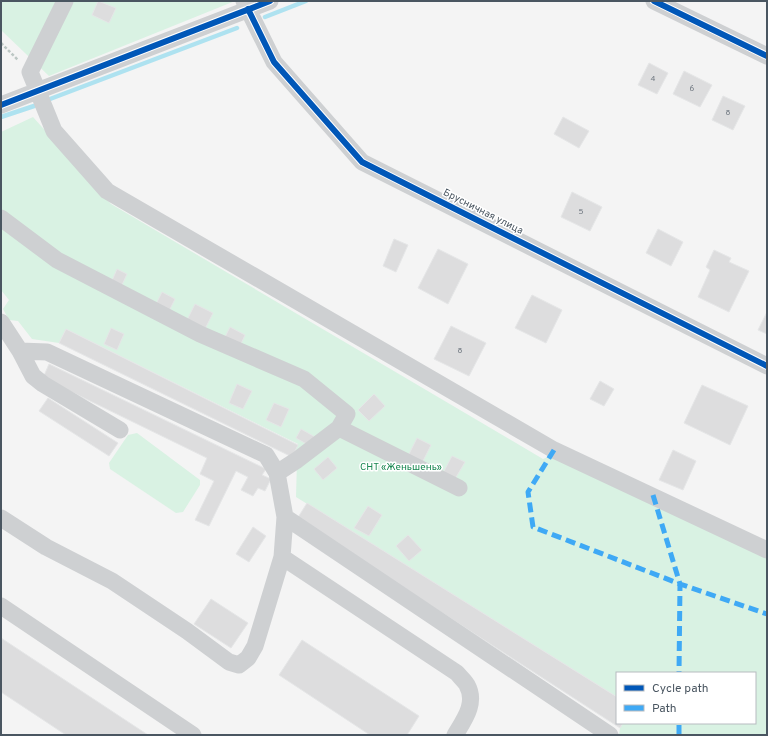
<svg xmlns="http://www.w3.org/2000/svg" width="768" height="736" font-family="Overpass,sans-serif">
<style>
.green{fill:#d9f2e3}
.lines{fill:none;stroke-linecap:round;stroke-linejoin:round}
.stream{stroke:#aee2f0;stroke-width:4.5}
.building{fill:#ddddde;stroke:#e5e6e7}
.path{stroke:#bcc7c4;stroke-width:2.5;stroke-dasharray:3 2;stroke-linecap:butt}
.minor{stroke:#ced0d2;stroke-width:17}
.quiet{stroke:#3fa9f5;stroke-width:5;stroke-dasharray:10 5;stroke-linecap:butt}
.cycleway-casing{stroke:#fff;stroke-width:8}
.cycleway{stroke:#0057b8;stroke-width:6}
.labels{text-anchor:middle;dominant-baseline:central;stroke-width:3;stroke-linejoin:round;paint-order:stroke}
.number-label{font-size:8px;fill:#707881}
.street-label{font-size:10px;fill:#4a5661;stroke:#fff}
.park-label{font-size:10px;fill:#17864f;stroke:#fff}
</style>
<rect width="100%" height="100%" fill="#f4f4f4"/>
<path class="green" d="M1,1H235L49,76L1,30Z
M33,117L111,204L543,459L553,455L767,555V735H619L620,728L623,723H755V673H617V697L296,497L297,460L292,457L298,444L66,329L59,343L32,339L18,321L9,320L3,309L9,300L1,290V132Z
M137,433L200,480V485L183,512L176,513L110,469L109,463L128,435Z"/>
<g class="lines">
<path class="stream" d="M265,17L306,1
M50,99L237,28
M1,117L34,106"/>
</g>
<path class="building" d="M98,1L116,8L109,23L92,15Z
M649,63L668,73L657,94L638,85Z
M684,71L712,85L700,107L673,94Z
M723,96L745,106L733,130L712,120Z
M563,117L589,131L579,148L554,134Z
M572,192L602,207L590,231L561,217Z
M658,229L683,242L671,266L646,253Z
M394,239L408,245L396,272L383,266Z
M438,249L468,264L448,304L418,288Z
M714,250L731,258L729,262L749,271L729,312L698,297L710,270L706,267Z
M117,269L127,274L121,287L111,283Z
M162,292L175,299L169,311L156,304Z
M532,295L562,310L546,343L515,328Z
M195,304L213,313L204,331L186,322Z
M767,312V334L758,330Z
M451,326L486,343L469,376L434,359Z
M230,327L245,335L240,346L224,339Z
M111,328L124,334L117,350L104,344Z
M66,329L298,445L292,457L59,343Z
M49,364L266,469L262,475L271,479L265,491L258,488L253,496L241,490L248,477L236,471L209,526L195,520L214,481L200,474L207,458L43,378Z
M600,381L614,389L604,406L590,399Z
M237,384L252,391L243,409L229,403Z
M702,385L748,406L730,445L684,423Z
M374,394L385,406L369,421L358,410Z
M48,398L118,443L109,456L39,411Z
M274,403L289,409L281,427L266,420Z
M301,429L315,437L310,446L296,438Z
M417,438L431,445L422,463L408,456Z
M673,450L696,461L683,490L659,480Z
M452,456L465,462L455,479L443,473Z
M328,457L337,468L323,480L314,469Z
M307,503L617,697V723H623L620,728L297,519Z
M368,506L382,515L369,536L354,528Z
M253,527L266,536L249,562L236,554Z
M408,535L422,550L409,561L396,546Z
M211,599L248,623L231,648L194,624Z
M1,638L148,735H66L1,692Z
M302,640L419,716L407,735H370L279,675Z"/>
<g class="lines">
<path class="path" d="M1,43L18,60"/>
<path class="minor" d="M65,1L30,72L54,131L107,191L554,450L767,550
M244,1L274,62L362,162L767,366
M654,1L767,56
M1,105L270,1
M1,218L57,260L200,334L304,379L347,414L339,428L297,460L277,473
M1,322L20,351L47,352L266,455L277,473L285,517L610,735
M20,351L33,376L43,384L120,430
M339,428L459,488
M1,518L46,547L112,581L187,631L229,662L239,665L248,658L255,646L282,557L285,517
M282,557L457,673C460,677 465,681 467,685C477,703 464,720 455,735
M1,606L193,735"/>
<path class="quiet" d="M554,450L528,492L533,527L680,584L767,614
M653,495L680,584L679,673
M679,735V723"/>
<defs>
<path id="cycleway" d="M654,1L767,56
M248,9L274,62L362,162L767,366
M1,105L270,1"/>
</defs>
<use href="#cycleway" class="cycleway-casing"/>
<use href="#cycleway" class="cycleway"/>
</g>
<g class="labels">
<g class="number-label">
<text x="653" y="79">4</text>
<text x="692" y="89">6</text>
<text x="728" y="113">8</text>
<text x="581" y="212">5</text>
<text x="460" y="351">8</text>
</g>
<g class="street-label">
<text transform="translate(483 212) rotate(27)">Брусничная улица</text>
</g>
<g class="park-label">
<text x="401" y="467">СНТ «Женьшень»</text>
</g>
</g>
<rect width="768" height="736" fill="none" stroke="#4a5661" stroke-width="4"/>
<rect x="616" y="672" width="140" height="52" fill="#ffffff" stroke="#b7bbc0"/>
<rect x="624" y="685" width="20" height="6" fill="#0057b8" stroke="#b7bbc0"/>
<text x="652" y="692" font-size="12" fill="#4a5661">Cycle path</text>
<rect x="624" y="705" width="20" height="6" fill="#3fa9f5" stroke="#b7bbc0"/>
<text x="652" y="712" font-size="12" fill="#4a5661">Path</text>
</svg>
